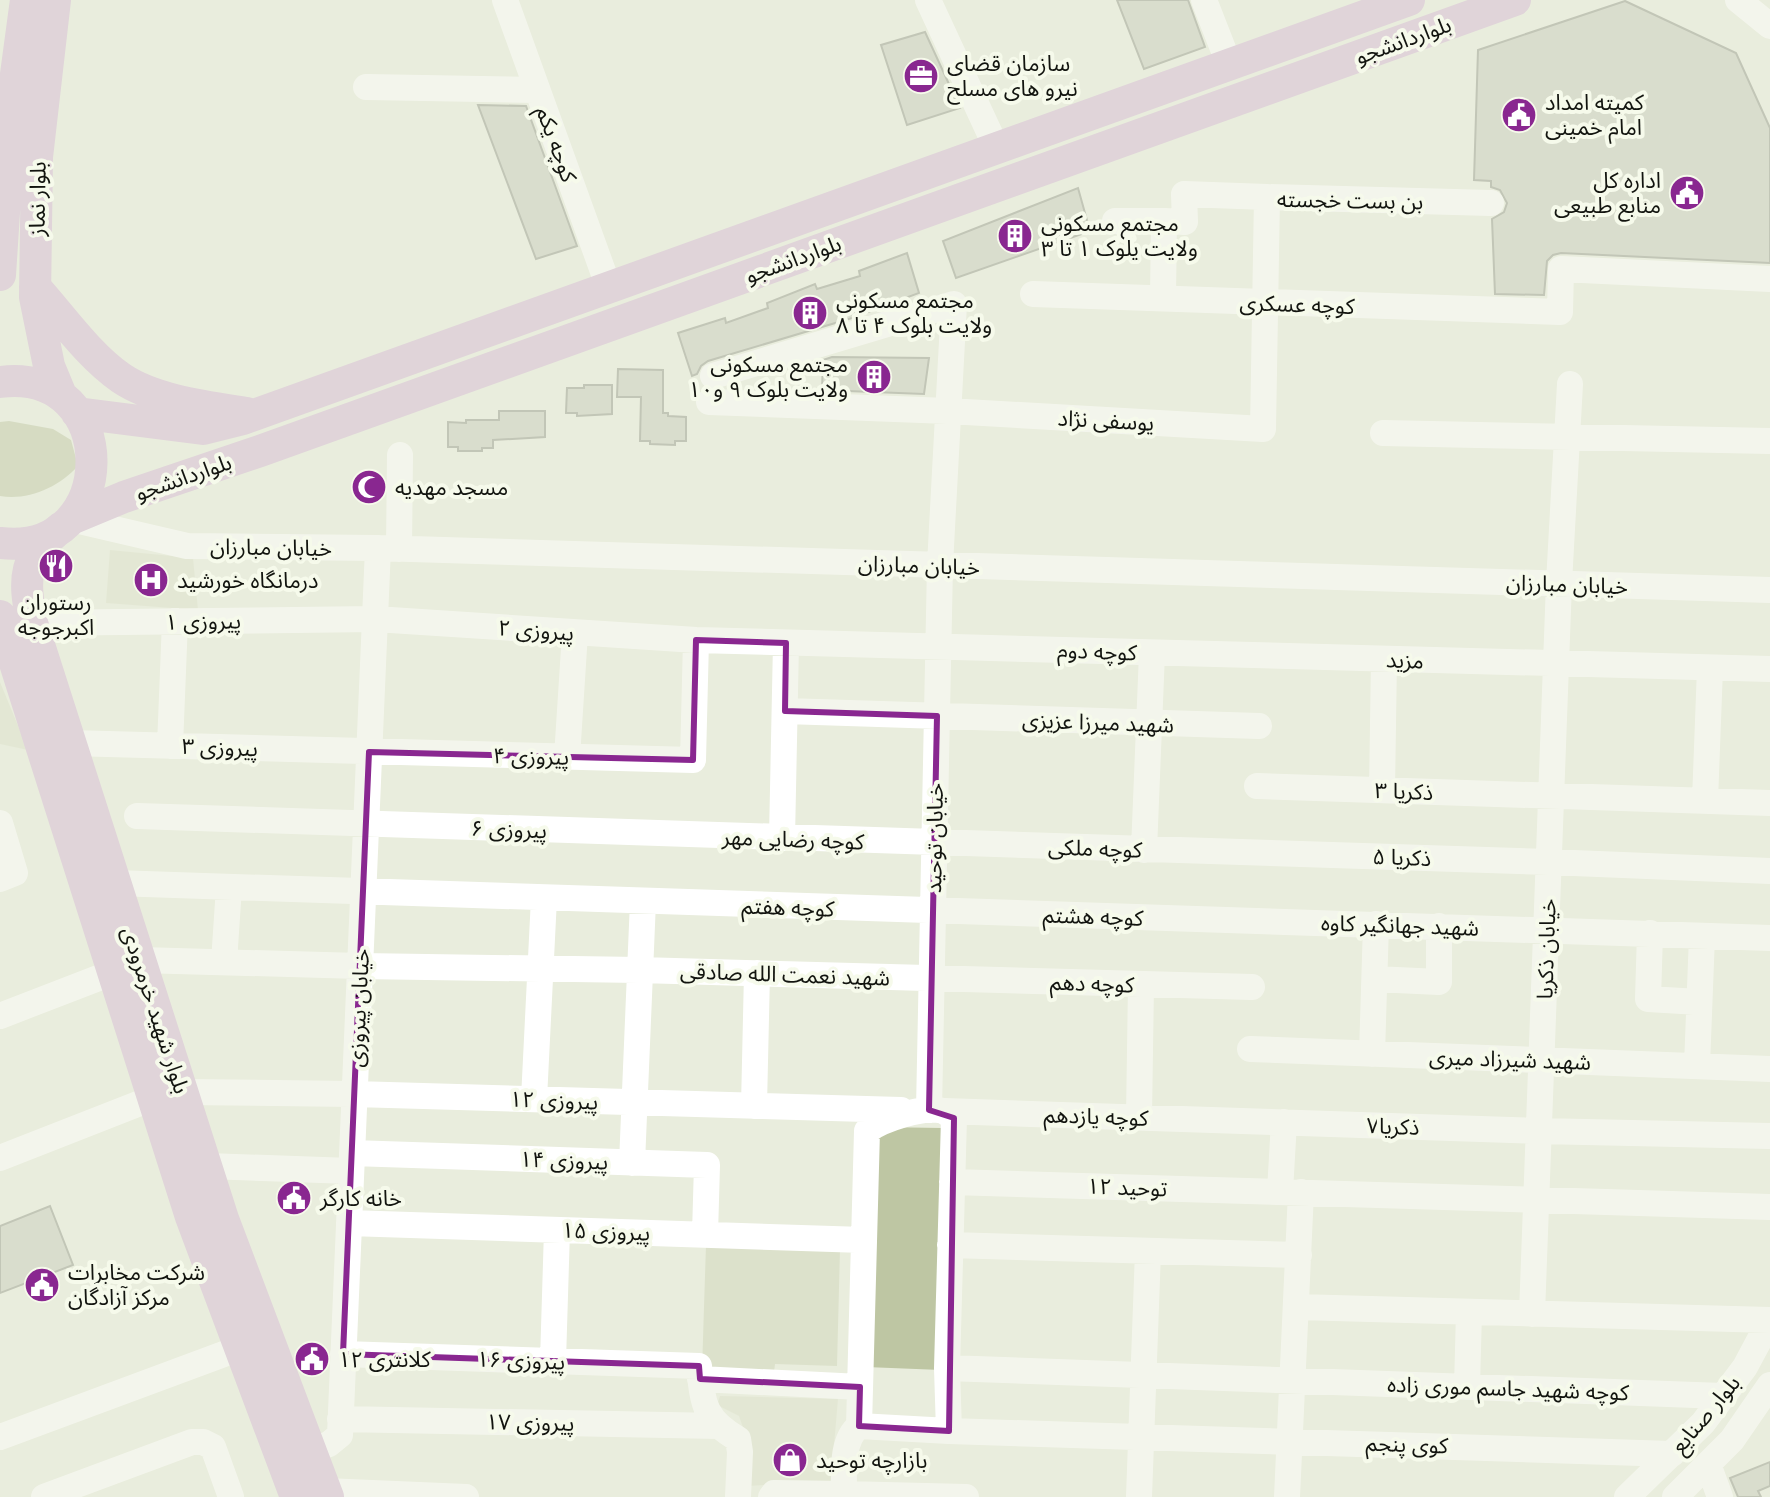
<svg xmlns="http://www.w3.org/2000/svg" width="1770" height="1497" font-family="Raleway,'Noto Sans Arabic',sans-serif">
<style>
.built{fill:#dce1cb}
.green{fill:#bec6a3}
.building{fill:#c6cabb;stroke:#939789;stroke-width:2}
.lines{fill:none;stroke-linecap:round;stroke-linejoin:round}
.minor{stroke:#fff;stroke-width:26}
.major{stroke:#d4b5d6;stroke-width:32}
.marked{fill:none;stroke:#892790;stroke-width:6;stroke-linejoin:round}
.labels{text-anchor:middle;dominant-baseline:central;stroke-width:8;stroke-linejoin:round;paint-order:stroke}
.street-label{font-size:22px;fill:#12140f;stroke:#f6faeb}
.poi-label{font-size:22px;fill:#12140f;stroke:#f6faeb;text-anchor:start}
</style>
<rect width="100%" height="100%" fill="#e9eddd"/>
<path class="built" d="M110,550L193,558L198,610L106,603Z
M0,682L28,750L0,744Z
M706,1245L840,1249L837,1366L775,1364L774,1372L702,1370Z
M720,1396L838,1399L831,1481L748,1486L747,1439L739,1416L717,1405Z"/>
<path class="green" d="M9,421L53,429L71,440L78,466C59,487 28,501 0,496V422Z
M878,1127L942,1128L941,1370L866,1367Z"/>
<path class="building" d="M1117,0H1188L1205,47L1144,69Z
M1625,1L1736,53L1770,128V263L1561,253L1553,255L1547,261L1544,295L1495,294L1492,219L1504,212L1507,203L1500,190L1491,187V181L1474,180L1478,50Z
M925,32L960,108L907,125L881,45Z
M478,105L526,106L577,246L536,259Z
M1078,188L1090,231L956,278L943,241Z
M907,253L919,293L852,318L708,361L701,366L697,374L692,376L678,333L725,318L726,323L768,308L767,303L815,284L817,289L860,276L859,271Z
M832,357L929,358L924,394L822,390L823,360Z
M618,369L663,370V413H668V416L686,417V441H675V445L650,444V441H640L641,397H617Z
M584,385H612V414L577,416V413H566L567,388H584Z
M499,411H545V437L493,440V448H482V451H458V447H448V422L466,423V420H499Z
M50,1206L73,1265L0,1293V1226Z
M1770,1462V1486L1758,1491L1761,1497H1738L1730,1478Z"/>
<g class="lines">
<path class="minor" d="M505,0L609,288
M928,0L997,149
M1204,0L1229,64
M1738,0L1770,26
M366,87L537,90
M1115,221H1164
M1033,294L1560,312L1561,269L1770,279
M1163,297L1164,221L1185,222L1184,194L1267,197
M713,376L954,304L940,565L929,1110
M709,402L948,411L1263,429L1267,197L1491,203
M1383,433L1770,441
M71,519L187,546L378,548L1770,590
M399,549L400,455
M32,623L375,619L696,640L1770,669
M785,711L1259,726
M70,743L693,760L696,640
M170,746L175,621
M567,757L575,633
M1257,786L1770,803
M1382,790L1384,659
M1705,801L1710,668
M137,816L1549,862L1770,871
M0,823L15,873L0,879
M782,838L786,643
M1144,850L1152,653
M115,883L1770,938
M1650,933L1648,999L1699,1002
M140,960L360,966L639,970L1252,987
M224,962L229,887
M1375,979L1439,982V926
M0,1016L114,972
M1250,1049L1770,1069
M1372,1054L1376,924
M1697,1066L1702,936
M183,1092L354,1094L901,1110
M534,1099L544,898
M754,1106L757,973
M944,1111L1539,1131L1770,1136
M1139,1117L1141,984
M352,1153L707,1165L705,1234
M0,1158L153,1098
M632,1163L643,901
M207,1166L351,1171
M952,1182L1770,1207
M1280,1191L1284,1122
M349,1223L864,1240
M950,1245L1299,1255
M1297,1307L1770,1320L1745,1367L1703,1423L1627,1497
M1532,1314L1559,583L1570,384
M343,1354L699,1366C703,1403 703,1419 738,1439L740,1452L738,1497
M553,1361L557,1230
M947,1368L1723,1396
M700,1379L860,1387
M1467,1387L1469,1312
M340,1419L720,1426
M949,1431L1672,1454
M0,1437L240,1348
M310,1451L329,1444L340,1435L378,548
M1708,1464L1720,1497
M325,1491L466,1497
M844,1494L966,1497
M44,1497L192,1442H203L213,1447L231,1497
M771,1497L774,1493L844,1494C844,1473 841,1440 859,1426L949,1431L947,1368L954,1118C952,1117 945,1111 943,1111C925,1105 881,1120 867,1131L859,1426
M1139,1497L1148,1251
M1287,1497L1301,1192
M1675,1497L1732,1440L1770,1385"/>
<path class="major" d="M55,0L37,157L35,297L49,366L61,395
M0,275L10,119L26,0
M35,287C62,317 88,355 121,378C155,401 208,407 247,413
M0,382C123,366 121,558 0,543
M77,413L203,429L243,419L1409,0
M71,519L124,497L260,451L1515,0
M62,527C23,557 23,577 32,623L223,1219L328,1497
M0,616L191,1217L296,1497"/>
</g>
<path d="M0 0H1770V1497H0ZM696,640L786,643L785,711L937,716L929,1110L954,1118L949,1431L859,1426L860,1387L700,1379L699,1366L343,1354L369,752L693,760Z" fill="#e9eddd" fill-opacity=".55" fill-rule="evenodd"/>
<path class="marked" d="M696,640L786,643L785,711L937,716L929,1110L954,1118L949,1431L859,1426L860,1387L700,1379L699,1366L343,1354L369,752L693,760Z"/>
<defs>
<symbol id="office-disc" viewBox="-11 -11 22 22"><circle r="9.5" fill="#892790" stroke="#f6faeb"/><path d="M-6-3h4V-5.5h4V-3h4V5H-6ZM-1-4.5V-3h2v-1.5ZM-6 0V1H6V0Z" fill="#fff"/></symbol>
<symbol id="civic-disc" viewBox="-11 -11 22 22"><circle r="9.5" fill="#892790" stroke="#f6faeb"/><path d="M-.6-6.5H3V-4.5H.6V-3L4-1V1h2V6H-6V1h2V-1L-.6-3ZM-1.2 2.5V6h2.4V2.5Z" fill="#fff"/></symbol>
<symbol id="building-disc" viewBox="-11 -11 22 22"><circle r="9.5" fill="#892790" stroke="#f6faeb"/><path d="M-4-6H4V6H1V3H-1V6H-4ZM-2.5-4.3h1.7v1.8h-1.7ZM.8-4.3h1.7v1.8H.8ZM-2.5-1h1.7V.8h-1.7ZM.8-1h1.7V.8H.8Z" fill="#fff"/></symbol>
<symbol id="mosque-disc" viewBox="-11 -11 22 22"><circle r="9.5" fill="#892790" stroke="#f6faeb"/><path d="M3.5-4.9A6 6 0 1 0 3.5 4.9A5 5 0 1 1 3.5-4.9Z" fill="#fff"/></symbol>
<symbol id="restaurant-disc" viewBox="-11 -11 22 22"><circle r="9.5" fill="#892790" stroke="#f6faeb"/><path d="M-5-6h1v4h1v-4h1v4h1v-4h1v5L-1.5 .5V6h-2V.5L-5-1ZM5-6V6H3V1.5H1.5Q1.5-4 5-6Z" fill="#fff"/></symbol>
<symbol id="hospital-disc" viewBox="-11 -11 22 22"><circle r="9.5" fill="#892790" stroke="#f6faeb"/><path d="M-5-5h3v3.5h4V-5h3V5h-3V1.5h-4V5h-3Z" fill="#fff"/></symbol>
<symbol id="shop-disc" viewBox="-11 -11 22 22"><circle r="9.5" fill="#892790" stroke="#f6faeb"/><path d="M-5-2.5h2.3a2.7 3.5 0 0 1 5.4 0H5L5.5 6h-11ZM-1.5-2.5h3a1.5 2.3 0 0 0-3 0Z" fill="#fff"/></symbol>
</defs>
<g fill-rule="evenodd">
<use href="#office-disc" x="901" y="56" width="40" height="40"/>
<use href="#civic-disc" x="1499" y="95" width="40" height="40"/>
<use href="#civic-disc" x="1667" y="173" width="40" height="40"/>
<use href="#building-disc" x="995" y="216" width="40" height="40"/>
<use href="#building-disc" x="790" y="293" width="40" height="40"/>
<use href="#building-disc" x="854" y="357" width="40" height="40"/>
<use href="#mosque-disc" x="349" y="467" width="40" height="40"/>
<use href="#restaurant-disc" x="36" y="546" width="40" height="40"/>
<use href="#hospital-disc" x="131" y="560" width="40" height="40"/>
<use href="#civic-disc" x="274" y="1178" width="40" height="40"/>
<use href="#civic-disc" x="22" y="1265" width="40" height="40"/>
<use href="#civic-disc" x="292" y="1339" width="40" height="40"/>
<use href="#shop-disc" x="770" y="1440" width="40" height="40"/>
</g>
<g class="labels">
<g class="street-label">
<text transform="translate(1403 40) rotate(-20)">بلواردانشجو</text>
<text transform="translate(557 144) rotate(70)">کوچه یکم</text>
<text transform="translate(37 199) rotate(-89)">بلوار نماز</text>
<text transform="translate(1350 200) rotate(1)">بن بست خجسته</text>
<text transform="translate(793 259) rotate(-20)">بلواردانشجو</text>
<text transform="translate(1297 304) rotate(2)">کوچه عسکری</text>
<text transform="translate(1106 420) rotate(3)">یوسفی نژاد</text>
<text transform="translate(183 477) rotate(-19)">بلواردانشجو</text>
<text transform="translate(271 547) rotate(1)">خیابان مبارزان</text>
<text transform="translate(919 565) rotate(2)">خیابان مبارزان</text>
<text transform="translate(1567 584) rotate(2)">خیابان مبارزان</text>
<text transform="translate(203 621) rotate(-1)">پیروزی ۱</text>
<text transform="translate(536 630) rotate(4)">پیروزی ۲</text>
<text transform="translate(1097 651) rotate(2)">کوچه دوم</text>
<text transform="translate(1405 660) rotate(2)">مزید</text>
<text transform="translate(1098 722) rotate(2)">شهید میرزا عزیزی</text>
<text transform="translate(220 747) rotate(2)">پیروزی ۳</text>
<text transform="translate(531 756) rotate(1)">پیروزی ۴</text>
<text transform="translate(1404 791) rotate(2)">ذکریا ۳</text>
<text transform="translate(509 829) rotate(2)">پیروزی ۶</text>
<text transform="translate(934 838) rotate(-89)">خیابان توحید</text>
<text transform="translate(793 839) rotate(2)">کوچه رضایی مهر</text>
<text transform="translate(1095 848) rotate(2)">کوچه ملکی</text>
<text transform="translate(1402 857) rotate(2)">ذکریا ۵</text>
<text transform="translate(788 907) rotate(2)">کوچه هفتم</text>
<text transform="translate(1093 916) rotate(2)">کوچه هشتم</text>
<text transform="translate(1400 925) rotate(2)">شهید جهانگیر کاوه</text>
<text transform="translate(1546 949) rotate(-88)">خیابان ذکریا</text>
<text transform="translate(785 974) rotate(2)">شهید نعمت الله صادقی</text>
<text transform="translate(1092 983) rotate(2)">کوچه دهم</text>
<text transform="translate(358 1008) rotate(-87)">خیابان پیروزی</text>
<text transform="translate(156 1010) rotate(72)">بلوار شهید خرمرودی</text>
<text transform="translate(1510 1059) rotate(2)">شهید شیرزاد میری</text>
<text transform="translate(554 1100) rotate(2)">پیروزی ۱۲</text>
<text transform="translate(1096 1116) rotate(2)">کوچه یازدهم</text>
<text transform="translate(1393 1126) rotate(2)">ذکریا۷</text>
<text transform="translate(564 1160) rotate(2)">پیروزی ۱۴</text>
<text transform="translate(1127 1187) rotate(2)">توحید ۱۲</text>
<text transform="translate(606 1231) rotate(2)">پیروزی ۱۵</text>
<text transform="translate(521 1360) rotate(2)">پیروزی ۱۶</text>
<text transform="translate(1508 1388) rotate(2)">کوچه شهید جاسم موری زاده</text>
<text transform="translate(1705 1414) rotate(-50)">بلوار صنایع</text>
<text transform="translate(530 1422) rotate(1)">پیروزی ۱۷</text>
<text transform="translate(1407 1444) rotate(2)">کوی پنجم</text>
</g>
<g class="poi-label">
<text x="947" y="63">سازمان قضای<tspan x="947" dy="25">نیرو های مسلح</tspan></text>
<text x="1545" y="102">کمیته امداد<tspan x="1545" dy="25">امام خمینی</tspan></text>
<text x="1661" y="180" text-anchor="end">اداره کل<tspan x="1661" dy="25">منابع طبیعی</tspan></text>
<text x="1041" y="223">مجتمع مسکونی<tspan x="1041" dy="25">ولایت یلوک ۱ تا ۳</tspan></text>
<text x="836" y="300">مجتمع مسکونی<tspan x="836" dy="25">ولایت بلوک ۴ تا ۸</tspan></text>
<text x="848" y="364" text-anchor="end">مجتمع مسکونی<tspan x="848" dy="25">ولایت بلوک ۹ و۱۰</tspan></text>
<text x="395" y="487">مسجد مهدیه</text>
<text x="177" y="580">درمانگاه خورشید</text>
<text x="56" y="602" text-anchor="middle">رستوران<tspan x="56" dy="25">اکبرجوجه</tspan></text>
<text x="320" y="1198">خانه کارگر</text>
<text x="68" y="1272">شرکت مخابرات<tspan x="68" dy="25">مرکز آزادگان</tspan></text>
<text x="338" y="1359">کلانتری ۱۲</text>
<text x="816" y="1460">بازارچه توحید</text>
</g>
</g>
</svg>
